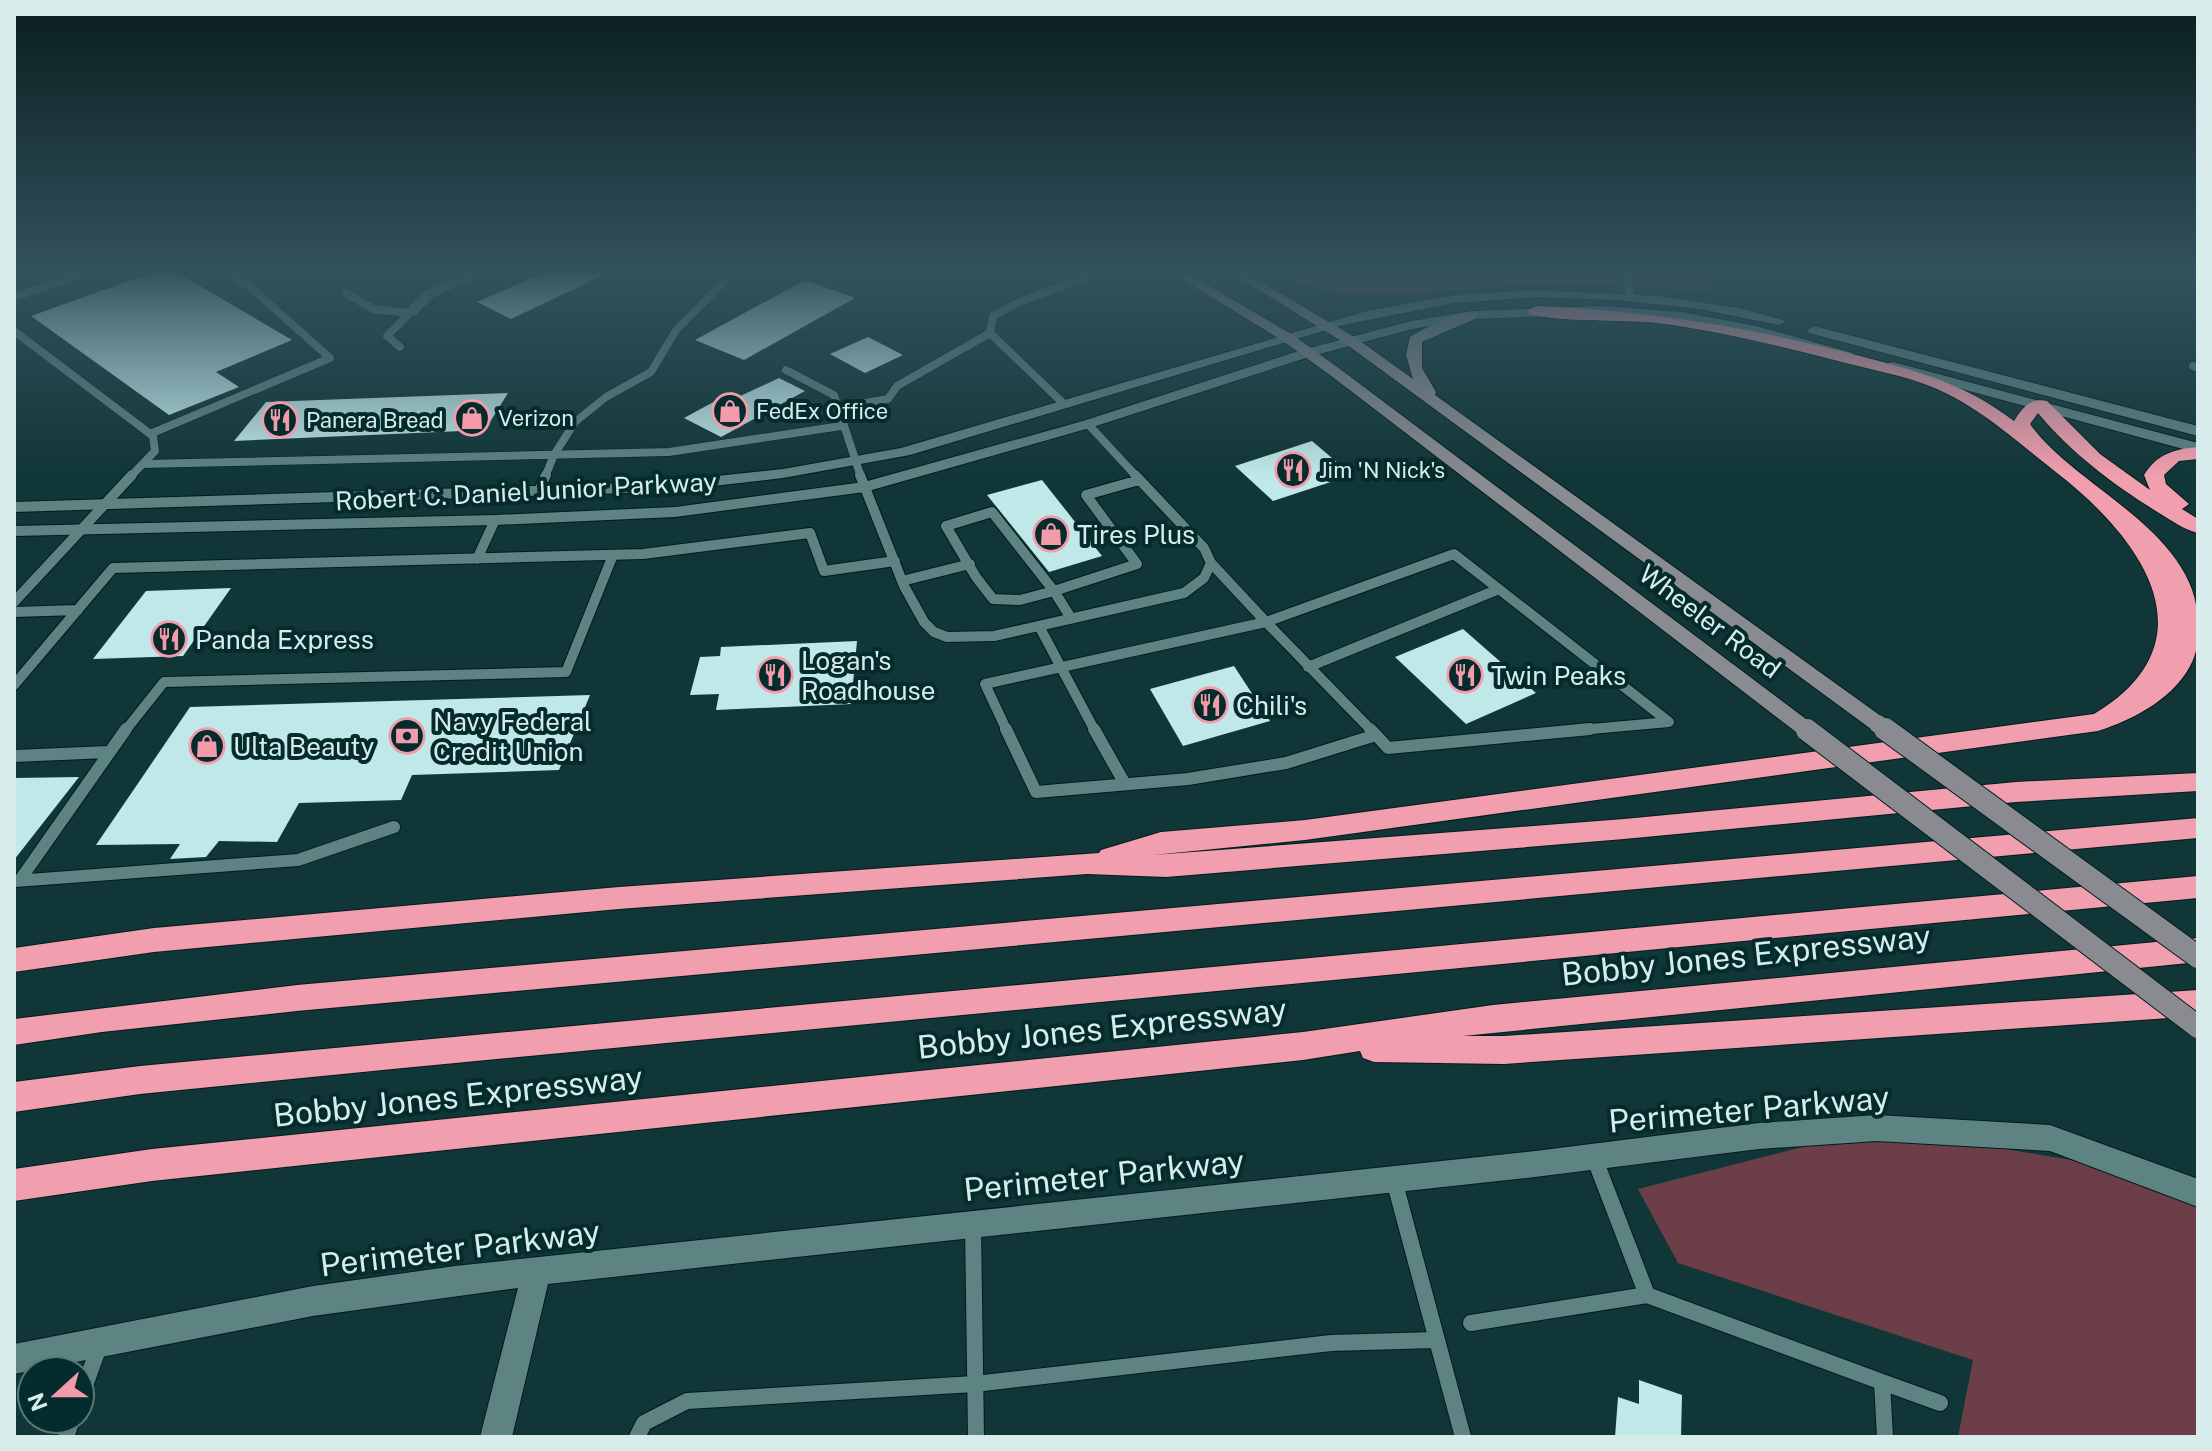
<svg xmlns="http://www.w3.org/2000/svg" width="2212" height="1451" font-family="'Public Sans',sans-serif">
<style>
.green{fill:#6c3f48}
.building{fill:#c0e8e8}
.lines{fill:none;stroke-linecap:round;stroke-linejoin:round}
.service-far3-casing{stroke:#021c1d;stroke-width:9}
.service-far2-casing{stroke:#021c1d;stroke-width:12}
.service-far1-casing{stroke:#021c1d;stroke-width:14}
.service-casing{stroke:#021c1d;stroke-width:18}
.minor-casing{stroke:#021c1d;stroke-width:2}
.tertiary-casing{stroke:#021c1d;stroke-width:2}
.secondary-casing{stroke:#021c1d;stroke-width:2}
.motorway-casing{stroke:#021c1d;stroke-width:2}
.service-far3{stroke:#5d8383;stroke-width:8}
.service-far2{stroke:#5d8383;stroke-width:10}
.service-far1{stroke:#5d8383;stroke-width:12}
.service{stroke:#5d8383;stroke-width:16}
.minor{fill:#5d8383;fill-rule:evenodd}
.tertiary{fill:#5d8383;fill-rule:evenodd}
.secondary{fill:#898b90;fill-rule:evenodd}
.motorway{fill:#f19eae;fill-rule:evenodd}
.secondary-bridge-far1-casing{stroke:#021c1d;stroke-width:20;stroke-linecap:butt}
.secondary-bridge-casing{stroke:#021c1d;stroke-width:24;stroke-linecap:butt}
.secondary-bridge-far1{stroke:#898b90;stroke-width:18}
.secondary-bridge{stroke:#898b90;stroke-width:22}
.labels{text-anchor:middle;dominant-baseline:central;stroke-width:8;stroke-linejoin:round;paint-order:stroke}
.far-poi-label{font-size:22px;fill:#d8ecec;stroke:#052c2c;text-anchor:start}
.street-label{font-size:26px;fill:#d8ecec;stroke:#052c2c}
.poi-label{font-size:26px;fill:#d8ecec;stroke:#052c2c;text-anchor:start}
.near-street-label{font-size:32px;fill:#d8ecec;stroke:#052c2c}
</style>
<rect width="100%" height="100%" fill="#113637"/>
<path class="green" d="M1275,273H1713L1708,292C1648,287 1589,283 1529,285C1444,287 1354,312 1275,273Z
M1877,1128L2151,1173L2198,1197V1437H1958L1973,1360L1678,1263L1638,1189Z"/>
<path class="building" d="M151,273H178L292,340L216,372L239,387L169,415L31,316Z
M543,273H608L511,319L477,302Z
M805,280L855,298L744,360L695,340Z
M868,337L903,355L865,373L830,354Z
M779,378L805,391L721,437L684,418L732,392L736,398Z
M508,393L485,430L234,441L266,402Z
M1312,441L1352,475L1273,501L1235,466Z
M1042,480L1102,556L1049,572L987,495Z
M231,588L183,656L93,659L146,591Z
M1463,629L1536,693L1466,724L1395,657Z
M857,641L851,704L716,710L719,694L690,695L700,657L720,656L721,647Z
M1234,666L1270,721L1183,746L1150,689Z
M590,695L559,770L412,775L401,800L299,803L277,842L219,841L206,857L170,859L180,844L96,845L190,707Z
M79,777L14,860V778Z
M1639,1380L1682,1395L1681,1437H1615L1618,1397L1639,1404Z"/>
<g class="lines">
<defs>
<path id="service-far3" d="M1627,273L1630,297
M346,293L373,309L410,313
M14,297L85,273
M14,331L153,436L155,451L130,477
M990,333L993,316L1017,303L1097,273
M400,347L387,336L410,313
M2193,366L2198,368
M786,370L834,395L861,477
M837,408L888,399L897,386L990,333L1064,404
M1088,424L1137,477
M150,434L330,358L249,286L227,273
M143,464L669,452L841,426
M545,477L554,455L575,422L606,397L651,372L676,330L733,273"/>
<path id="service-far2" d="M860,475L904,586L924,622L934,632L947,637L994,636L1184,593L1204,578L1211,563L1204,548L1135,475
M539,491L546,475
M992,512L1054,591L1020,600L993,599L976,577L946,526Z
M477,559L495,520
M1211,563L1266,622
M902,581L970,564
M1054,591L1071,618
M1054,591L1137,564L1086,495L1139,480
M14,602L132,475
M14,612L78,610
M1266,622L1372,731
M1266,622L1454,554L1669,722L1569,731
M1039,626L1095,731
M1308,667L1499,589
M14,685L113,568L643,554L810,533L824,571L895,561
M125,731L164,682L566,672L613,555
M1007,731L985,684L1266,622"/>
<path id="service-far1" d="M1006,729L1036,792L1188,779L1286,763L1376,735
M1094,729L1125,784
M1370,729L1376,735
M1376,735L1388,748L1590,729
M14,756L108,752
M20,880L126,729
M15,881L298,860L394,827"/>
<path id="service" d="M1594,1157L1647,1295
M1394,1180L1463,1437
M973,1226L976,1437
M1471,1323L1647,1295L1882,1382L1885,1437
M1882,1382L1940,1403
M80,1399L99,1347
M66,1437L72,1419
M637,1437L644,1423L687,1401L975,1384L1331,1343L1435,1340"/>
<path id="minor" d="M471,273H488L434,297L415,316L403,313L424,291Z
M1877,1115L2050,1125L2198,1179V1207L2050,1151L1877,1141L1759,1149L1527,1178L548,1284L512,1437H480L518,1288L313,1316L14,1374V1344L313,1286L455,1266L1527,1152L1759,1123Z"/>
<path id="tertiary" d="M1536,290L1659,296L1739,308L1786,321L1779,325L1699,309L1618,300L1536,297L1454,303L1343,325L910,455L783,478L660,492L14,512V502L660,482L783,469L901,448L1367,311L1454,295Z
M1603,306L1681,312L1756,326L1853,353L1846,357L1755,334L1681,320L1603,314L1472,319L1412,329L1312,356L1093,427L865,492L675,517L495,525L14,536V526L495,515L675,507L864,482L1083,421L1302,350L1411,321L1472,311Z
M1814,326L2198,426V436L1809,333L1807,330Z
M1893,362L2198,443V453L1888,369V363Z"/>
<path id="secondary" d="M1172,273H1187L1293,335L1344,372L1814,725L1817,730L1814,735H1800L1334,378L1283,341Z
M1231,273H1246L1356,338L1413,379L1406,355L1410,337C1428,327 1456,310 1477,312V318L1422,342V368L1436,392L1435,395L1885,719L1888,724L1885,729H1871L1346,344Z"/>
<path id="motorway" d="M1536,306C1642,310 1742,326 1845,352C1909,369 1960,380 2014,421C2022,408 2031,397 2047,401L2100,454L2150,490L2144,475C2157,454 2174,449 2198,447V459L2179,461L2164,475L2166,484L2189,504L2182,509L2198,519V533C2184,530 2171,520 2159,513C2114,485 2072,454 2038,413L2030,424C2075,488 2198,531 2198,624C2198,637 2198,648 2193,660C2177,697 2135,719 2098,731L1305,840L1153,855L1624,819L2016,782L2198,773V791L2016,802L1624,839L1166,877L1087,874L619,909L154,952L14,972V948L154,928L619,887L1099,853L1101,850L1161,832L1305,820L2094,714C2212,643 2147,543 2057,473C2016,441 1977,404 1927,385C1901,375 1873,370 1846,363C1783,347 1721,331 1657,323C1618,319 1565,323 1530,314L1528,311Z
M2198,818V838L297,1011L102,1032L14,1045V1019L297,985Z
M2198,876V898L403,1068L140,1094L14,1112V1082L140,1066Z
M2198,938V962L1463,1036H1504L2198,990V1016L1504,1064L1374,1062L1363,1058L1360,1051L1303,1060L152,1181L14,1201V1169L152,1149L1303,1032L1493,1005Z"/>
</defs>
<use href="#service-far3" class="service-far3-casing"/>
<use href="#service-far2" class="service-far2-casing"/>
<use href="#service-far1" class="service-far1-casing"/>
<use href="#service" class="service-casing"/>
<use href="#minor" class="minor-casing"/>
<use href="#tertiary" class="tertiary-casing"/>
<use href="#secondary" class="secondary-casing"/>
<use href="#motorway" class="motorway-casing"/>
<use href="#service-far3" class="service-far3"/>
<use href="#service-far2" class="service-far2"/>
<use href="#service-far1" class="service-far1"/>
<use href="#service" class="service"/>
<use href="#minor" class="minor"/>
<use href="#tertiary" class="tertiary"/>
<use href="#secondary" class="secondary"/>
<use href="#motorway" class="motorway"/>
<defs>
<path id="secondary-bridge-far1" d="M1878,724L1888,731"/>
<path id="secondary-bridge" d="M1885,729L2198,957
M1807,730L2198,1027"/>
</defs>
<use href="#secondary-bridge-far1" class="secondary-bridge-far1-casing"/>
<use href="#secondary-bridge" class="secondary-bridge-casing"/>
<use href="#secondary-bridge-far1" class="secondary-bridge-far1"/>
<use href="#secondary-bridge" class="secondary-bridge"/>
</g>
<linearGradient id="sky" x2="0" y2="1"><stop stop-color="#091e1e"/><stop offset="0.57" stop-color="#32525e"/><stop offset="1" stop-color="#32525e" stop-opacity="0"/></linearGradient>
<rect width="2212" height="476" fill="url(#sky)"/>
<defs>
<symbol id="shop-ring" viewBox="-11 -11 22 22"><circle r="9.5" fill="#052c2c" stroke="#f39aab" stroke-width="1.5"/><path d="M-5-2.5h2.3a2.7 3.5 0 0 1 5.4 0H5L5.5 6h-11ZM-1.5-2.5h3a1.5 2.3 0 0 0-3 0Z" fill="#f39aab"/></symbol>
<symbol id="restaurant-ring" viewBox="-11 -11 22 22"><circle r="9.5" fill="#052c2c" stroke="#f39aab" stroke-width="1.5"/><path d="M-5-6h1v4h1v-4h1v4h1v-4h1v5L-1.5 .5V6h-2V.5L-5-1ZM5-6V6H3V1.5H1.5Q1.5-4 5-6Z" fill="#f39aab"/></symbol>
<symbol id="bank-ring" viewBox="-11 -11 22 22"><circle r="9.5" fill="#052c2c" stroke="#f39aab" stroke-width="1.5"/><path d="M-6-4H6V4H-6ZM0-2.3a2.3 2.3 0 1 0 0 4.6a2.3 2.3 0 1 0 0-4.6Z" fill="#f39aab"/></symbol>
</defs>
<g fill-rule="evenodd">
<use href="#shop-ring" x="710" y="391" width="40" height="40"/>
<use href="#shop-ring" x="452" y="398" width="40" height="40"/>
<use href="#restaurant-ring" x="260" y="400" width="40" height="40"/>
<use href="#restaurant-ring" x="1273" y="450" width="40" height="40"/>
<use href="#shop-ring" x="1031" y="514" width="40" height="40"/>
<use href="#restaurant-ring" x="149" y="619" width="40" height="40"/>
<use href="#restaurant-ring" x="755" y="655" width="40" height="40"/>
<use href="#restaurant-ring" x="1445" y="655" width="40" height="40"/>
<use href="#restaurant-ring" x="1190" y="685" width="40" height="40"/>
<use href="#bank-ring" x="387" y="716" width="40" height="40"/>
<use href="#shop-ring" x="187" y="726" width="40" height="40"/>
</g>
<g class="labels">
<g class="far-poi-label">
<text x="756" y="411">FedEx Office</text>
<text x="498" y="418">Verizon</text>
<text x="306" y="420">Panera Bread</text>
<text x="1319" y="470">Jim 'N Nick's</text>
</g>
<g class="street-label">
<text transform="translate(526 491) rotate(-3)">Robert C. Daniel Junior Parkway</text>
<text transform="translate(1710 621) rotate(37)">Wheeler Road</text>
</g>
<g class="poi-label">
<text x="1077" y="534">Tires Plus</text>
<text x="195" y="639">Panda Express</text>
<text x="801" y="660">Logan's<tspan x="801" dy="30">Roadhouse</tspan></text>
<text x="1491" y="675">Twin Peaks</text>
<text x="1236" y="705">Chili's</text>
<text x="433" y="721">Navy Federal<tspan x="433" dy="30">Credit Union</tspan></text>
<text x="233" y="746">Ulta Beauty</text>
</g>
<g class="near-street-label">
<text transform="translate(1746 955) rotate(-6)">Bobby Jones Expressway</text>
<text transform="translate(1102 1028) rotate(-6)">Bobby Jones Expressway</text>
<text transform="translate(458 1096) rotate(-6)">Bobby Jones Expressway</text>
<text transform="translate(1749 1109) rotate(-5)">Perimeter Parkway</text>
<text transform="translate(1104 1175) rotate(-6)">Perimeter Parkway</text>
<text transform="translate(460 1248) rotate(-7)">Perimeter Parkway</text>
</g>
</g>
<rect width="2212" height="1451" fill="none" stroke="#d8ecec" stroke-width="32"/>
<g transform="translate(56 1395) rotate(249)"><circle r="38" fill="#052c2c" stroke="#597979" stroke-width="2"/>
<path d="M0-6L14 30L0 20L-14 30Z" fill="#f39aab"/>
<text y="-12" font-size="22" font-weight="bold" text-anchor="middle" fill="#d8ecec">N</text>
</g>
</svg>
